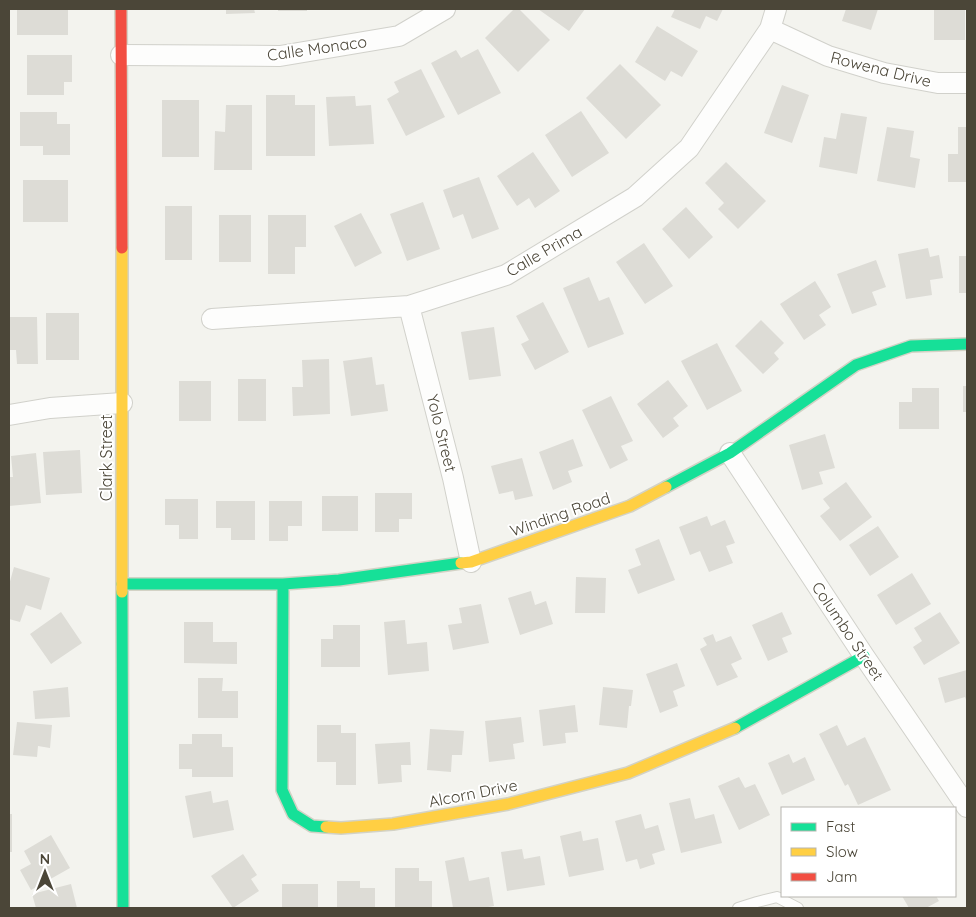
<svg xmlns="http://www.w3.org/2000/svg" width="976" height="917" font-family="Quicksand,sans-serif">
<style>
.building{fill:#dddcd6}
.lines{fill:none;stroke-linecap:round;stroke-linejoin:round}
.lane-casing{stroke:#d1d1cb;stroke-width:12}
.street-casing{stroke:#d1d1cb;stroke-width:22}
.fast-casing{stroke:#d3d2c5;stroke-width:14}
.slow-casing{stroke:#d3d2c5;stroke-width:14}
.jam-casing{stroke:#d3d2c5;stroke-width:14}
.lane{stroke:#fdfdfc;stroke-width:10}
.street{stroke:#fdfdfc;stroke-width:20}
.fast{stroke:#16e098;stroke-width:11}
.slow{stroke:#ffcf43;stroke-width:11}
.jam{stroke:#f24e42;stroke-width:11}
.labels{text-anchor:middle;dominant-baseline:central;stroke-width:4;stroke-linejoin:round;paint-order:stroke}
.street-label{font-size:16px;fill:#4b4638;stroke:#fff}
</style>
<rect width="100%" height="100%" fill="#f3f3ee"/>
<path class="building" d="M17,9H68V35H17Z
M226,9H254L255,13L226,14Z
M278,9H307V11H278Z
M514,9H519L550,40L518,72L485,38Z
M538,9H585L569,31Z
M675,9H723L717,21L706,16L700,29L671,17Z
M846,9H878L871,30L842,21Z
M934,9H965V40H934Z
M657,26L698,51L682,77L671,71L665,81L635,62Z
M478,49L501,93L458,115L431,63L456,50L461,58Z
M27,55H72V82H64V95H27Z
M620,64L661,105L626,139L586,98Z
M421,69L445,117L406,136L387,99L399,92L394,82Z
M782,85L809,95L792,143L764,133Z
M266,95H295V105H315V156H266Z
M355,96L356,106L371,105L374,144L329,146L326,97Z
M162,100H199V157H162Z
M226,105H252V170H214L215,131L225,132Z
M581,111L609,153L572,177L545,135Z
M20,112H57V124H70V155H43V146H20Z
M841,113L867,117L857,174L819,167L824,137L836,139Z
M887,127L914,131L910,157L920,159L915,188L877,181Z
M958,127H967V182H948V154H958Z
M533,152L560,191L535,208L529,198L517,206L497,176Z
M726,162L766,201L738,229L718,209L724,203L705,183Z
M479,177L499,229L472,239L463,214L453,218L443,190Z
M23,180H68V222H23Z
M423,202L440,249L407,261L390,214Z
M165,206H192V260H165Z
M686,207L713,237L689,259L662,229Z
M361,213L382,253L355,267L334,226Z
M219,215H251V262H219Z
M268,215H306V247H295V274H268Z
M644,243L673,286L645,304L616,262Z
M928,248L930,257L939,255L943,278L930,280L932,295L906,299L898,254Z
M959,256H967V293H959Z
M876,260L886,287L872,292L877,305L852,314L837,274Z
M589,277L599,301L609,297L624,334L588,348L563,288Z
M815,281L831,307L819,315L826,325L804,340L780,304Z
M543,302L569,352L535,370L521,344L529,340L516,316Z
M46,313H79V360H46Z
M9,317H37L38,364H17L16,350H9Z
M761,320L784,343L774,353L779,359L763,374L735,346Z
M494,327L501,376L469,380L461,332Z
M717,343L742,391L707,410L681,361Z
M372,357L376,385L384,384L388,411L351,416L343,361Z
M329,359L330,414L293,416L292,387H303L302,360Z
M238,379H266V421H238Z
M668,380L688,406L673,418L679,426L663,438L637,404Z
M179,381H211V421H179Z
M963,386H967V412H963Z
M912,388H939V429H899V402H912Z
M611,396L633,441L621,446L628,460L610,469L582,410Z
M825,434L835,468L819,472L823,484L802,490L789,445Z
M573,439L583,466L568,471L572,482L553,490L539,452Z
M80,450L82,493L46,495L43,452Z
M36,453L41,503L9,506V477H13L11,456Z
M522,458L533,496L515,500L513,491L499,494L491,466Z
M846,482L872,517L840,541L820,516L830,508L823,499Z
M375,493H412V519H399V532H375Z
M322,496H358V531H322Z
M165,499H198V539H179V525H165Z
M216,501H255V540H231V528H216Z
M269,501H302V526H288V541H269Z
M707,516L711,526L725,520L735,543L726,546L733,563L709,572L700,551L690,555L679,527Z
M878,526L899,557L870,576L849,545Z
M659,539L675,580L638,594L628,570L641,565L635,549Z
M14,567L50,578L41,610L26,605L20,622L9,619V585Z
M912,573L931,604L896,625L877,595Z
M576,577L606,578L605,613H575Z
M531,591L535,605L546,601L553,624L520,635L508,598Z
M481,604L489,643L453,650L448,625L462,623L459,608Z
M61,612L82,643L51,664L30,634Z
M782,612L792,634L782,638L788,652L768,661L752,625Z
M940,612L960,643L924,665L913,647L922,641L914,628Z
M405,620L407,644L427,642L429,671L388,675L384,622Z
M184,622H213V642H237V664L184,663Z
M333,625H360V667H321V639H333Z
M713,634L716,642L731,636L742,659L731,664L738,677L717,686L700,649L707,645L703,638Z
M677,663L685,686L673,691L678,706L660,713L646,674Z
M967,670V702L965,697L945,703L938,678Z
M198,678H223L222,691H238V718H198Z
M68,687L70,717L35,719L33,691Z
M603,687L633,690L631,706H629L627,728L599,725Z
M575,705L578,732L565,733L566,743L543,746L539,710Z
M521,717L524,742L513,744L515,759L489,762L485,721Z
M17,722L52,725L50,748L38,746L37,757L13,755Z
M317,725H341V733H356V785H336V762H317Z
M837,725L847,746L865,737L891,790L858,805L848,784L845,786L819,734Z
M430,729L464,731L462,755H452L451,772L427,770Z
M192,734H222V747H233V777H192V769H179V744H192Z
M410,742L411,765H401L402,782L378,784L375,744Z
M789,754L793,763L805,757L815,780L782,795L768,763Z
M739,777L745,788L755,784L770,815L739,830L718,786Z
M211,791L213,803L228,800L234,830L193,838L185,796Z
M690,798L695,819L714,814L722,843L681,853L669,803Z
M9,814H12V852H9Z
M641,814L645,829L658,825L665,850L652,854L655,864L640,869L637,859L626,862L615,821Z
M581,831L583,841L598,838L604,870L569,877L560,836Z
M51,835L70,868L31,890L20,870L31,864L24,851Z
M522,849L524,859L540,856L545,885L507,891L501,852Z
M243,854L257,875L251,879L259,891L233,908L211,876Z
M464,857L469,881L489,877L494,906L482,908H453L445,861Z
M395,868H419V881H432V908H395Z
M337,881H360V888H375V908H337Z
M71,884L77,908H36L32,894Z
M282,884H318V908H282Z
M902,896H936L939,901L926,908H909Z"/>
<g class="lines">
<defs>
<path id="lane" d="M738,908L757,902L777,897L798,908"/>
<path id="street" d="M770,29L828,56L884,73L938,83H967
M121,55L280,56L399,36L445,9
M409,306L453,478L471,562
M212,319L409,306L506,275L635,197L689,148L770,29L776,9
M9,415L50,408L122,403
M730,453L864,656L967,807"/>
<path id="fast" d="M666,487L730,453L856,365L911,346L967,344
M122,584H283L339,580L461,563
M283,584L282,790L293,814L312,826L326,827
M122,592L123,908
M735,728L864,656"/>
<path id="slow" d="M122,248V592
M461,563L471,562L630,506L666,487
M326,827L341,828L393,824L508,804L628,773L735,728"/>
<path id="jam" d="M121,9L122,248"/>
</defs>
<use href="#lane" class="lane-casing"/>
<use href="#street" class="street-casing"/>
<use href="#fast" class="fast-casing"/>
<use href="#slow" class="slow-casing"/>
<use href="#jam" class="jam-casing"/>
<use href="#lane" class="lane"/>
<use href="#street" class="street"/>
<use href="#fast" class="fast"/>
<use href="#slow" class="slow"/>
<use href="#jam" class="jam"/>
</g>
<g class="labels">
<g class="street-label">
<text transform="translate(317 48) rotate(-8)">Calle Monaco</text>
<text transform="translate(881 69) rotate(14)">Rowena Drive</text>
<text transform="translate(544 251) rotate(-30)">Calle Prima</text>
<text transform="translate(442 433) rotate(76)">Yolo Street</text>
<text transform="translate(106 458) rotate(-90)">Clark Street</text>
<text transform="translate(560 514) rotate(-19)">Winding Road</text>
<text transform="translate(848 631) rotate(56)">Columbo Street</text>
<text transform="translate(473 793) rotate(-11)">Alcorn Drive</text>
</g>
</g>
<rect width="976" height="917" fill="none" stroke="#4b4638" stroke-width="20"/>
<rect x="781" y="807" width="175" height="90" fill="#ffffff" stroke="#b7b5af"/>
<rect x="791" y="823" width="25" height="8" fill="#16e098" stroke="#b7b5af"/>
<text x="826" y="832" font-size="15" fill="#4b4638">Fast</text>
<rect x="791" y="848" width="25" height="8" fill="#ffcf43" stroke="#b7b5af"/>
<text x="826" y="857" font-size="15" fill="#4b4638">Slow</text>
<rect x="791" y="873" width="25" height="8" fill="#f24e42" stroke="#b7b5af"/>
<text x="826" y="882" font-size="15" fill="#4b4638">Jam</text>
<g transform="translate(45 872)" stroke="#ffffff" stroke-width="4" paint-order="stroke">
<path d="M0-4L9 19L0 12L-9 19Z" fill="#4b4638"/>
<text y="-8" font-size="14" font-weight="bold" text-anchor="middle" fill="#4b4638">N</text>
</g>
</svg>
